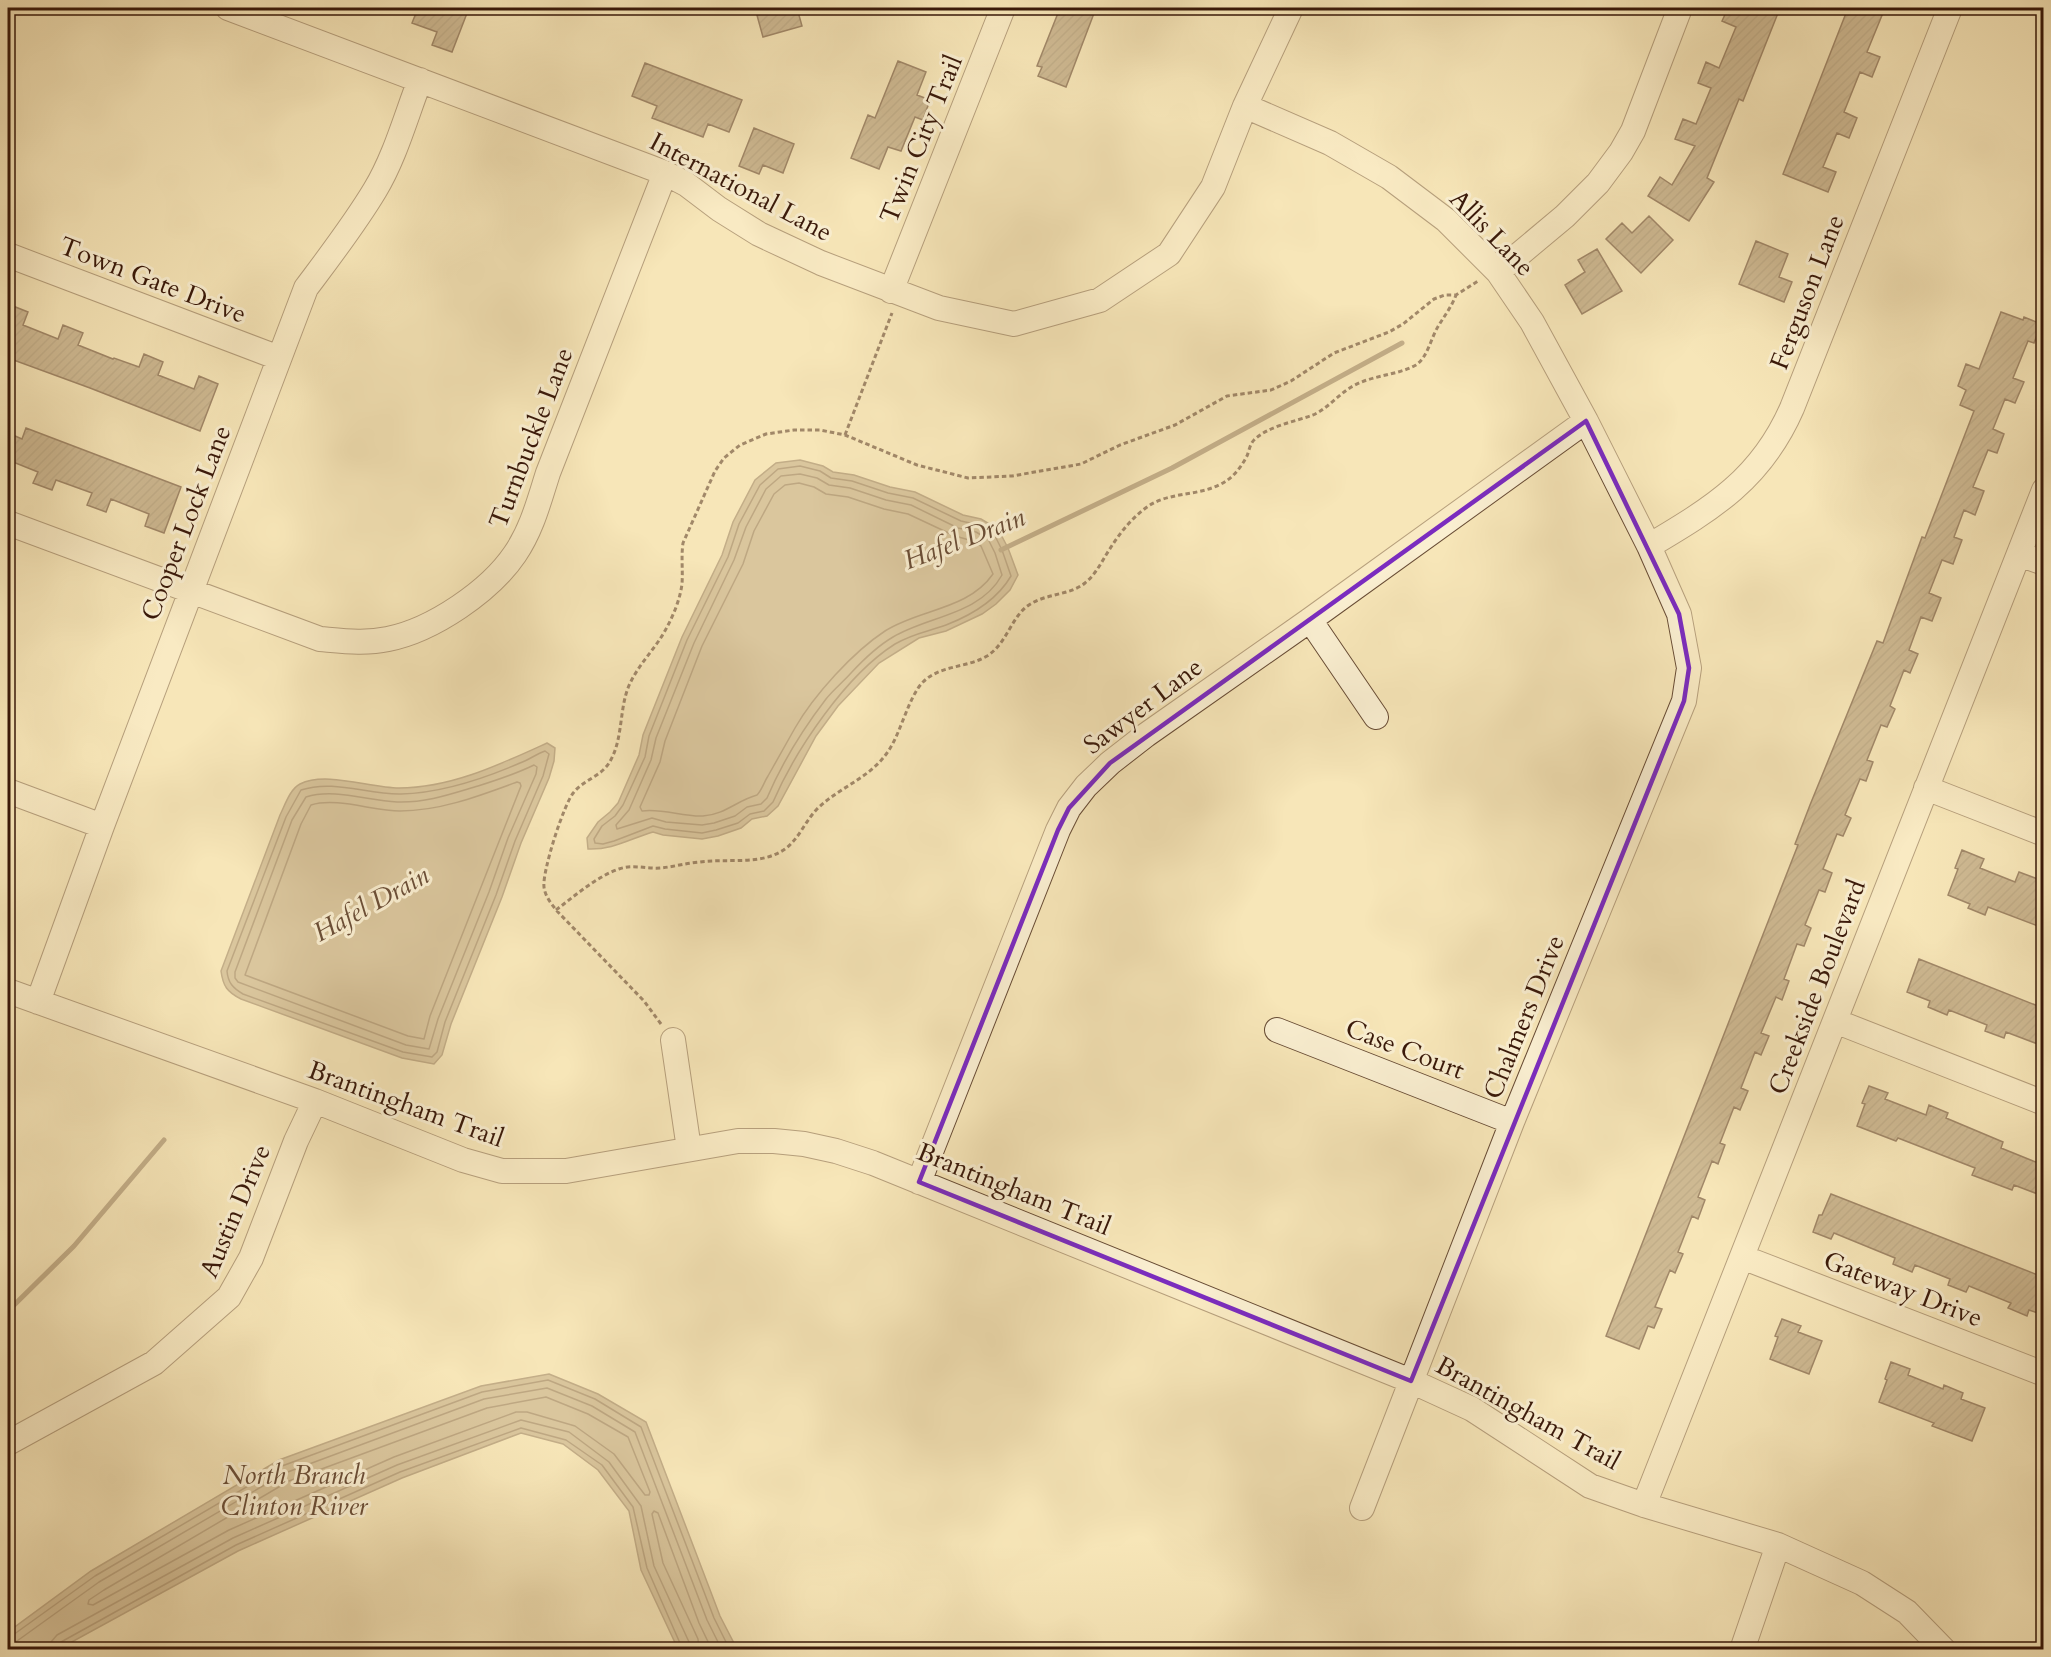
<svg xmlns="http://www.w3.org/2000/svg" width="2051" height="1657" font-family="Cardo,serif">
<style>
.water{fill:#b6a07c;stroke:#846a4e;stroke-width:1.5}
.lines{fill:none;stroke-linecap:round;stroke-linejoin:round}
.shore{stroke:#785c42;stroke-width:1.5}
.stream{stroke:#846a4e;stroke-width:5}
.building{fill:url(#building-hatch);stroke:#391809;stroke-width:1.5}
.minor-casing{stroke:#684c35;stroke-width:26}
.path{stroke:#391809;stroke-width:3;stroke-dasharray:4.5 3;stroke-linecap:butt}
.minor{stroke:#faefd1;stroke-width:24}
.marked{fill:none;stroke:#7b2cbf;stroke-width:4.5;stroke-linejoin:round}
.labels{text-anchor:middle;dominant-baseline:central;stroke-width:6;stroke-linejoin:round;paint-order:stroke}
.street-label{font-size:26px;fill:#391809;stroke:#faefd1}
.water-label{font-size:27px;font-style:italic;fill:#6b4e37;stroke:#faefd1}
</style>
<defs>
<pattern id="building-hatch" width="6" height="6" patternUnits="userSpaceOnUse" patternTransform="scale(1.5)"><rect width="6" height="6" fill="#9c8364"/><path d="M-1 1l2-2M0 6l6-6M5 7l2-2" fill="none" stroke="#806a51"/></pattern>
</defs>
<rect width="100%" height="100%" fill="#f7e6b8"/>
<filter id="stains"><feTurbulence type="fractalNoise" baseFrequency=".00333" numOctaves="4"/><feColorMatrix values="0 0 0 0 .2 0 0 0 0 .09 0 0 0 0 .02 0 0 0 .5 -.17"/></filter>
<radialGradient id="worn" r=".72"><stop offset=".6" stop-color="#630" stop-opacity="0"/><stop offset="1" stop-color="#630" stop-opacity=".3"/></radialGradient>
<path class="water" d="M800,460L823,466L833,472L854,475L890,487L915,492L963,515L981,519L998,529L1008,548L1018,575L1010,590L996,604L982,614L946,631L919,638L879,663L838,706L816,736L778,806L767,816L752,819L741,828L718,836L702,839L663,835L653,832C629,839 613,850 588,849L587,838L598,822L610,812L618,803L639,755L643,735L682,637L722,555L733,522L755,480L776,463Z
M547,743L555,748L554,761L549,778L521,843L502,897L451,1024L442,1055L434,1064L402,1058L241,999C227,992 223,986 221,971L280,815C285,805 290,789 300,784C326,771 370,788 399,788C451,788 501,764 547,743Z
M549,1374L598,1394L646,1422L720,1616L737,1649H678L641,1570L629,1511L598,1470L563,1444L521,1433L402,1478L238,1551L59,1649H8V1632L91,1571L279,1460L481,1386Z"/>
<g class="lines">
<path class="shore" d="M800,466L820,471L831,478L852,481L888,493L913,498L961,521L979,525L994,534L1002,550L1011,576C997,600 972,615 946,625C927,632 914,633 895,644C846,675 796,749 773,802L764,811L750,814L738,823L716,830L702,833L665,829L653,826L614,841L603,844L595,843L594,839L602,826L615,816L623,805L645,757L649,736L687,640L728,557L739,524L760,485L778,469Z
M800,474L817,478L829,485L850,488L886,500L911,505L958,528L976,532L988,539L995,553L1002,575C980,615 928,616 893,637C876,647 864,659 851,673C843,682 833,690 826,699C803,729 782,763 767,798L761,804L747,807L735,816L714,823L702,825L666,822L652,818L617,829L616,825L629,810L651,760L656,738L694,643L734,560L746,527L766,489L781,476Z
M799,483L814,487L826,494L848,497L884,509L908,514L955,536L973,541L981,546L993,574C968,610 919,609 885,631C853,652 814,695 795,728C786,744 777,760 768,776C764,782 762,790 757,795C738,800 724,815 703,816C683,817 662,808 642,811L640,807L660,762L665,741L702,646L743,564L754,531L774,494L785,485Z
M545,751L549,754L543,776L515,841L496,895L445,1022L437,1052L432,1057L403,1052L243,994C233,988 228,983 227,971L286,817L301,790C334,779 368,795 401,794C442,793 483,779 520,763C529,760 536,754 545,751Z
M534,765L537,767L536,774L508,838L489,892L438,1019L429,1049L406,1045L238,982L235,978V972L292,820L306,797C335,788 368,801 397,802C426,803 451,794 478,786C497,780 516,774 534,765Z
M517,782L520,783L521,786L430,1016L424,1039L408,1036L245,975L301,824L311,805C337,797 373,811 400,811C440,811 479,796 517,782Z
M546,1397L588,1414L628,1437L650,1492L649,1495H645L614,1454L575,1426L527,1412H516L394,1457L229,1530L93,1605L88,1604L89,1600L104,1590L289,1481L487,1408Z
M8,1636L13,1635L95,1576L282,1466L482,1392L548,1380L595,1399L641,1427L714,1618L730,1650
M8,1644L17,1641L99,1582L285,1473L484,1399L547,1388L592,1406L635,1432L707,1620L722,1650
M50,1650L51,1642L57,1635L233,1538L397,1465L521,1420L569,1432L609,1462L641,1506L654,1566L689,1642L690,1650
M57,1650L61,1642L236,1545L400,1472L521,1428L566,1440L602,1465L633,1507L647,1568L683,1650
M699,1650L698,1639L663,1563L652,1514L654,1511L658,1513L699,1623L712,1650"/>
<path class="stream" d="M1001,550L1172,468L1402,343
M8,1311L74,1246L164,1140"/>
</g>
<path class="building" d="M418,8H469L452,52L432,45L437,32L412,23Z
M755,8H797L802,26L763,37Z
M1060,8H1096L1066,87L1038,76L1042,67L1037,66Z
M1728,8H1780L1743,101L1739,99L1707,178L1714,182L1689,221L1648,196L1660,177L1672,185L1695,146L1675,139L1683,119L1696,124L1711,88L1698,83L1706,62L1719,68L1736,27L1722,21Z
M1848,8H1885L1867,52L1880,57L1872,77L1860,72L1844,112L1857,118L1849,138L1837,133L1823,167L1836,172L1828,192L1783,174Z
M898,61L926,72L917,95L930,100L923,120L915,117L901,151L888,147L879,169L851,158L868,115L875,118Z
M645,63L742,100L729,132L708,124L703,137L652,118L657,106L632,96Z
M754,128L794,144L783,173L763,165L759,174L739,166Z
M1649,216L1673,240L1641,273L1606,239L1622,223L1632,233Z
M1756,241L1788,254L1779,277L1792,282L1784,302L1739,284Z
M1597,249L1622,291L1582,314L1565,285L1585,272L1578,260Z
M8,304L28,312L23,325L58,339L63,325L83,333L78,345L113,359L114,358L139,367L144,354L163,362L158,375L194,389L199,376L218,384L200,431L90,388L8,358Z
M2001,312L2023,320L2024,317L2041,324L2034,343L2028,341L2013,378L2024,382L2015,403L2005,399L1993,429L2004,434L1997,453L1988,450L1973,487L1984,491L1975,515L1964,510L1954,537L1962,540L1953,564L1942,560L1929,593L1941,598L1932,621L1921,617L1909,650L1918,654L1910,673L1904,670L1890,706L1895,709L1887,727L1881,725L1867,760L1873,762L1866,781L1860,779L1845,815L1851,818L1843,836L1837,834L1823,869L1832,873L1825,892L1819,890L1805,925L1811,928L1804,946L1797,944L1784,979L1789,981L1782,1000L1776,997L1761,1033L1769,1036L1761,1055L1755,1052L1741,1088L1748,1091L1740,1110L1734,1107L1720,1143L1725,1145L1718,1164L1712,1161L1698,1197L1705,1200L1698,1219L1692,1216L1678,1252L1683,1254L1675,1273L1670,1270L1655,1307L1662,1309L1654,1328L1648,1326L1639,1349L1606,1336L1798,845L1795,844L1810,805L1877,641L1883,643L1922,537L1925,538L1974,411L1960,405L1966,390L1958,386L1966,364L1979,369Z
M26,428L181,487L164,533L145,526L149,514L111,499L106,512L87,505L92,493L56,480L52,490L33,483L38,472L8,460V433L22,439Z
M1962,850L1984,859L1980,868L2015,882L2019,872L2043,881V928L1988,907L1985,915L1968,908L1970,904L1948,895L1958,869L1955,868Z
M1919,959L2043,1008V1046L2006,1032L2004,1038L1985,1031L1987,1025L1949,1010L1947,1015L1928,1007L1930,1001L1907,992Z
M1869,1086L1888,1093L1885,1099L1926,1115L1929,1105L1948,1113L1946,1118L2003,1142L2001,1148L2043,1165V1196L2014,1185L2012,1190L1972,1175L1975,1168L1898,1138L1896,1141L1857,1126L1865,1104L1862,1103Z
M1831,1194L2043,1277V1315L2029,1310L2027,1316L2008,1308L2011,1303L1969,1286L1966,1292L1948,1285L1950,1279L1915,1265L1912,1272L1893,1264L1895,1258L1834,1233L1831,1239L1813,1232L1819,1215H1822Z
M1782,1319L1801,1326L1798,1332L1822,1341L1809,1374L1770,1359L1778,1337L1775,1336Z
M1891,1362L1910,1369L1908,1375L1943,1389L1944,1385L1963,1393L1961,1399L1985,1408L1972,1441L1932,1426L1934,1423L1879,1402L1887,1380L1885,1379Z"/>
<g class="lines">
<defs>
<path id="minor" d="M228,8L665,173L686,184L719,209L759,234L821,263L939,308L1014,324L1100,300L1169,254L1213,187L1245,106L1291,8
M1245,106L1330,143L1389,177L1446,220L1498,272L1532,322L1586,421L1649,546L1679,614L1689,668L1684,701L1512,1122L1362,1508
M8,255L279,358
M1498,272L1565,216L1598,183L1621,152L1633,131L1680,8
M891,291L1003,8
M8,523L320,639C343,641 365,644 388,639C433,630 490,591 515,554C532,529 539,501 548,473L665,173
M1649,546C1713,508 1761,479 1792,408L1950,8
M2019,554L2044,563
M1310,620L1376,717
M1926,788L2044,834
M8,791L102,826
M8,991L315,1101L463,1160L502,1171H566L738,1141H774L804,1144L836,1151L873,1163L1411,1381L1472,1409L1590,1486L1644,1505L1778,1545L1862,1583L1907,1612L1944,1650
M38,1002L102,826L306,288C330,256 354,225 375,190C395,157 406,116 420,80
M1835,1021L2044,1103
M1277,1030L1512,1122
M673,1040L689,1149
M919,1182L1058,830L1069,808L1086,786L1110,763L1146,735L1310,620L1586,421
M1742,1257L2044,1374
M8,1443L154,1363L229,1297L251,1258L296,1141L315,1101
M1644,1505L2044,490
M1742,1650L1778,1545"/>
</defs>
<use href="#minor" class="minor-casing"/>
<path class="path" d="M845,435L892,313
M556,910C576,895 596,877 619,869C633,864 646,869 660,868C673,867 686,863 700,862C727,858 761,866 785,849C799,839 805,821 818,808C841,786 871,778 889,750C901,732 909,696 923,682C940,665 967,668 987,656C1006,644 1010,621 1026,607C1044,593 1069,596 1085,583C1094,576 1100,565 1106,555C1117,537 1129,520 1147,507C1168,492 1197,496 1219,485C1232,479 1240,469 1247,456C1249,451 1250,444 1254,440C1268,426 1294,422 1313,415C1329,408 1339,393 1355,385C1374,375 1398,375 1416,365C1428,357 1431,337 1439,325C1445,315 1452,306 1456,295
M661,1024L644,1001L556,910C551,903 545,896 544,887C542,872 564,803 574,792C584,780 601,776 609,763C623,741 619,712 628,688C637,665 656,649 667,627C674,614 680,599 682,584C683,570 681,557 683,543L715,471L724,458L740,445L766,434L794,430H820L845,435L917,465L968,478L1012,476L1081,464L1120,445L1175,425L1227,396L1271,390L1291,381L1334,353L1389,332L1403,324L1434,299L1445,295H1456L1478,281"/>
<use href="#minor" class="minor"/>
</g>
<path d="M0 0H2051V1657H0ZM1586,421L1679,614L1689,668L1684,701L1411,1381L919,1182L1058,830L1069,808L1110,763Z" fill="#f7e6b8" fill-opacity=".55" fill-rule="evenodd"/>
<path class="marked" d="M1586,421L1679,614L1689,668L1684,701L1411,1381L919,1182L1058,830L1069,808L1110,763Z"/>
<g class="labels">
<g class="street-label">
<text transform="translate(921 139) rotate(-68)">Twin City Trail</text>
<text transform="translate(741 187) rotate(28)">International Lane</text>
<text transform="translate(1492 233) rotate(46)">Allis Lane</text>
<text transform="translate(153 280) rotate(21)">Town Gate Drive</text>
<text transform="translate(1807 292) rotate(-69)">Ferguson Lane</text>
<text transform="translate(531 438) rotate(-69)">Turnbuckle Lane</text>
<text transform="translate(186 523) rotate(-69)">Cooper Lock Lane</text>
<text transform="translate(1143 706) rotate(-37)">Sawyer Lane</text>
<text transform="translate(1817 987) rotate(-69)">Creekside Boulevard</text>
<text transform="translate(1524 1017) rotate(-68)">Chalmers Drive</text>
<text transform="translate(1405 1049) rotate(21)">Case Court</text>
<text transform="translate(406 1104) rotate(20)">Brantingham Trail</text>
<text transform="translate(1014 1189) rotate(22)">Brantingham Trail</text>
<text transform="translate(235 1211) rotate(-67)">Austin Drive</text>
<text transform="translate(1903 1289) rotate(21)">Gateway Drive</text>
<text transform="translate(1528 1413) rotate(29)">Brantingham Trail</text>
</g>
<g class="water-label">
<text transform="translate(964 539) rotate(-21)">Hafel Drain</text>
<text transform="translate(371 904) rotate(-29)">Hafel Drain</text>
<text x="294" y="1475">North Branch<tspan x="294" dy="31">Clinton River</tspan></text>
</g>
</g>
<rect width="2051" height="1657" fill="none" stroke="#f7e6b8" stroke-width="30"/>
<rect x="9" y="9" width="2033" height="1639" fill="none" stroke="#391809" stroke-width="3"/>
<rect x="15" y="15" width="2021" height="1627" fill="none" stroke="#391809" stroke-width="1.5"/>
<rect width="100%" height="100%" filter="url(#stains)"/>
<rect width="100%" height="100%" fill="url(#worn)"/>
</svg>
